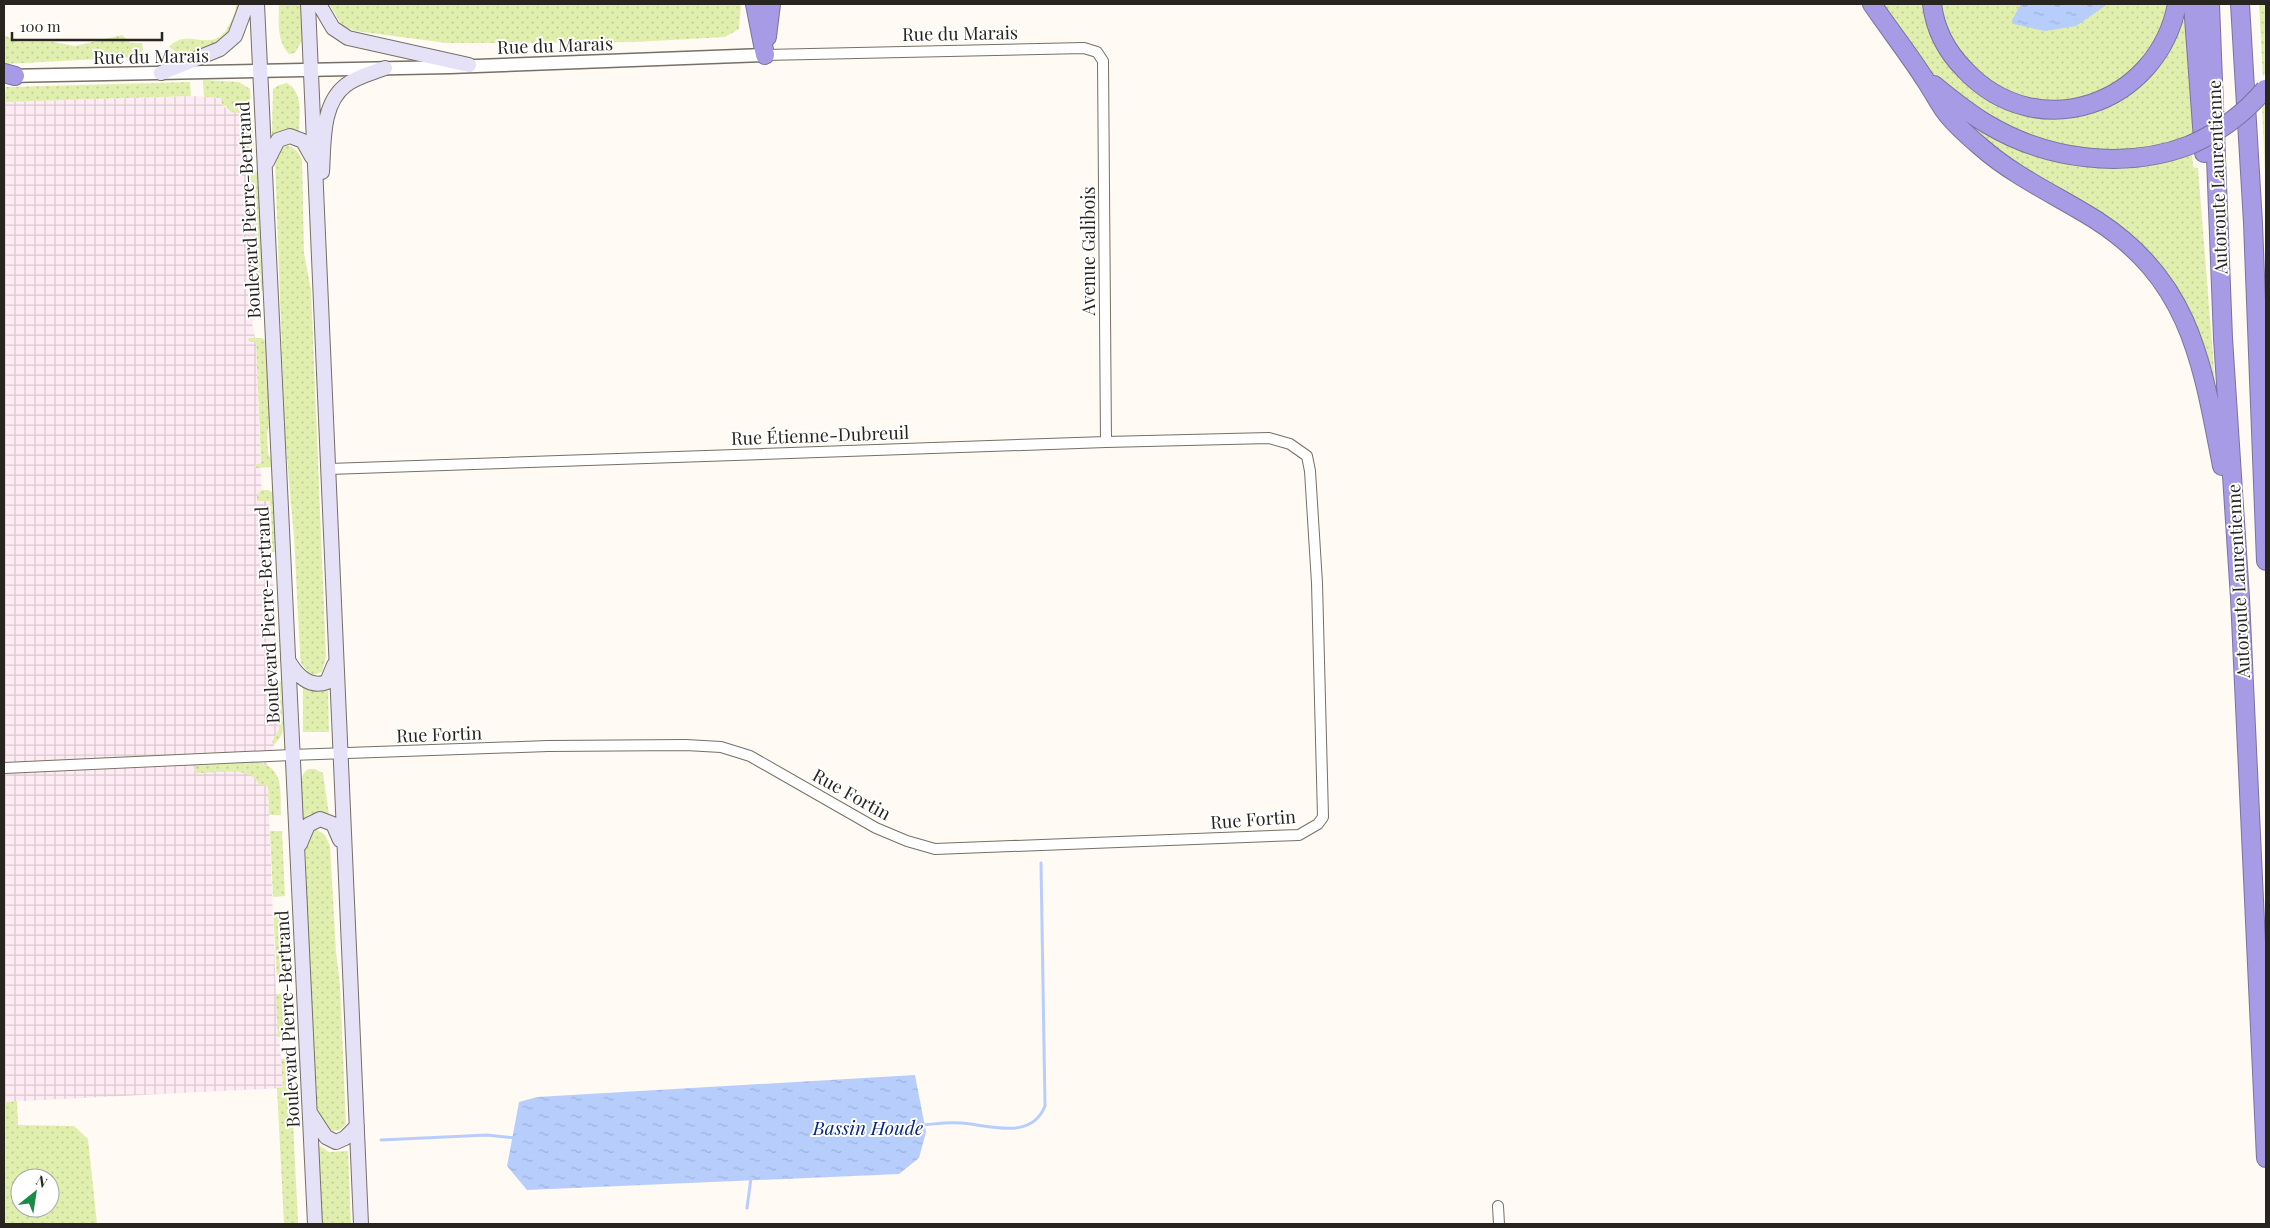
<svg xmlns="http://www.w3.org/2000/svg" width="2270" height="1228" font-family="'Playfair Display',serif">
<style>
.industrial{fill:url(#industrial-grid)}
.grass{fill:url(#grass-dots);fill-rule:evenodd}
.water{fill:url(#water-ripples)}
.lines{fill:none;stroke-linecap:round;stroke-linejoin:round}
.stream{stroke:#b7cefd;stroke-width:3}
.minor-casing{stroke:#767066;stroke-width:12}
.tertiary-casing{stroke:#767066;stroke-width:15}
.secondary-casing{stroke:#767066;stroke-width:16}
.motorway-casing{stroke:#7b72a0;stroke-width:20}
.minor{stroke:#fff;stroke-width:10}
.tertiary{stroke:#fff;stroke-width:12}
.secondary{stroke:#e5e1f7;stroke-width:14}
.motorway{stroke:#a89be5;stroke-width:18}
.motorway-bridge-casing{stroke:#7b72a0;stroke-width:20;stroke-linecap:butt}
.motorway-bridge{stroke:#a89be5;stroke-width:18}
.labels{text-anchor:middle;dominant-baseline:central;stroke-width:4;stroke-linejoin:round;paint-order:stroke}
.street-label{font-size:18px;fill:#282521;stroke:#fff}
.water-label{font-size:19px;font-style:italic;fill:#08267b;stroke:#fff}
</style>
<defs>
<pattern id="industrial-grid" width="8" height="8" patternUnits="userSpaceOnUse" patternTransform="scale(1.25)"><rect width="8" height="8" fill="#feebf4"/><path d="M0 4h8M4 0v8" fill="none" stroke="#dac9d1"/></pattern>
<pattern id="grass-dots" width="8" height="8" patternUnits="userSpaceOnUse" patternTransform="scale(1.25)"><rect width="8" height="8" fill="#e1efae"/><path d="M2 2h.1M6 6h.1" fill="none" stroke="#c1cd95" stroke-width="1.8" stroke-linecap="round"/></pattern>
<pattern id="water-ripples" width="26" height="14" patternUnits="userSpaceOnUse" patternTransform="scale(1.25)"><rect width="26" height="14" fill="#b7cefd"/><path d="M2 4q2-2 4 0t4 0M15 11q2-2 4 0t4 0" fill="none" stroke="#9db1d9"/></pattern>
</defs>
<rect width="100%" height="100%" fill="#fffaf3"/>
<path class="industrial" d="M191,96L221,98L222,106L240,113L242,159L248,172V180L253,186L258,314L252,323L256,342L262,500H270L279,730L272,740L274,745L267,763L276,994L283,1088L4,1102V102Z"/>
<path class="grass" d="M236,4H243V10L221,46L178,54L169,47C188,25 215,58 230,23C234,16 236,11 236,4Z
M279,4H301L303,39L295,53L289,54C276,40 279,21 279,4Z
M329,4H741L739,29L725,37L636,42L447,43L355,31L342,25Z
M1883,4H1923C1930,54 1975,111 2029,115C2036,116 2044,113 2051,112C2072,109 2092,106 2112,103L2182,5H2187L2195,136L2164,147L2097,152L2024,136L1964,100L1933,74Z
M1939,4H2168C2155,58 2108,104 2050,101C2042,100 2034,101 2027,99C2020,96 2013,92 2006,89C1992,83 1970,69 1960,56C1948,41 1944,22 1939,4Z
M2259,4H2266V71L2263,77Z
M4,35L18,42H54L75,46L122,35L131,43H142L143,50L138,57L4,64Z
M203,80L239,82L250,89L254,154L242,159L240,113L231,112L226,106H222L221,98L204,97Z
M190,82L191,96L4,102L6,87Z
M287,83C304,92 299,117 299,134C289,129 283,129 272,135L273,89L279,85Z
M2266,97V197L2262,103Z
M1967,119C1980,127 1993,136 2006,143C2062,173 2133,173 2192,154L2193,167L2198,168L2215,381L2210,382L2173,286L1963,122Z
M286,144C294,148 299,151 302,160L304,253L311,290L326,657L322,672L311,676L301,663L300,653L294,537L285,435L275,160L279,148Z
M255,171L261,175L264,290L257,293L253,186L248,180V172Z
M249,338H262L267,341L271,415L267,434L268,453L273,464L271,467L256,468L254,465L261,463L256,342H250L248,340Z
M261,490H269L275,495L276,552H272L270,501H257V496Z
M277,681H281L283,729L281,736L274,745L272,741L279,729Z
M303,687L318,689L328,687L329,732H303Z
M257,762C285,767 280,792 281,815H269L268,786L259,785C253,765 215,773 197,773L194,770L197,765Z
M308,769H315L323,773L330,822L319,815L310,814L302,820C301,804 294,780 308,769Z
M314,828L325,835L330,846L336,952L340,984L346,1124L340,1130L333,1131L324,1129L318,1122L316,1079L312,1063L305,845Z
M270,831H282L285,896L273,897Z
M285,910L288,977L277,978L273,911Z
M276,994H288L290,1037H278Z
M290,1058L298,1224H284L277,1088L283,1087L281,1059Z
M17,1101L18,1125L74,1126L88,1139L97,1224H4V1102ZM20,1178H50V1208H20Z
M320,1146L329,1152L348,1151L351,1224H320L317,1147Z"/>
<path class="water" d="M2021,4H2108L2076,26L2045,31L2013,24L2012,20Z
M915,1075L926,1132L919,1158L899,1174L527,1190L507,1166L519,1102L537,1097Z"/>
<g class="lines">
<path class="stream" d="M922,1125C935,1124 948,1122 961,1123C990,1125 1031,1141 1045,1106L1041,863
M381,1140L487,1135L515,1138
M747,1208L751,1178"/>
<defs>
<path id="minor" d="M765,55L1084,48L1097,52L1103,61L1106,442
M4,768L291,755L548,746L686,745L721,747L750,756L876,828L907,841L935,849L1299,835L1318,824L1323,817L1317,583L1310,471L1307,456L1290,444L1269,438L1106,442L329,469
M1498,1206L1499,1224"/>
<path id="tertiary" d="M6,76L450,67L765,55"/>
<path id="secondary" d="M257,4L315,1224
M308,4L361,1224
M319,4L333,28L348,38L469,65
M161,73L220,49L235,36L247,4
M267,162L278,140L290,136L303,141L312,157
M322,172C324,143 321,104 346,85C356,77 372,73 385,68
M288,660C296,674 309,689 327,682L334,665
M300,844L308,825L320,819L333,824L340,840
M311,1114L326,1137L336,1142L345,1138L357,1126"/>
<path id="motorway" d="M755,4L765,55
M1872,4C1889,29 1908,53 1924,78C1931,88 1937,100 1944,110C1954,124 1968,136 1981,147C2015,177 2058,196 2096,220C2191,281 2202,363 2222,466
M1932,4C1935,29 1947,52 1965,70C2037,147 2158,105 2177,4
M2193,4L2204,153
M2210,4L2223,338L2240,598L2266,1158
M2240,4L2253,223L2266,561
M767,37L771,4
M4,73L15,76
M1934,85C1951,99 1968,113 1987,124C2047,160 2125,170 2190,145"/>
</defs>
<use href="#minor" class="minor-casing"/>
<use href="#tertiary" class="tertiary-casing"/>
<use href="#secondary" class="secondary-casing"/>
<use href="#motorway" class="motorway-casing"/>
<use href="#minor" class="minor"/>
<use href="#tertiary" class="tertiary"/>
<use href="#secondary" class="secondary"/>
<use href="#motorway" class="motorway"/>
<defs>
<path id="motorway-bridge" d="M2190,145C2220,132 2244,114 2265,89"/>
</defs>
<use href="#motorway-bridge" class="motorway-bridge-casing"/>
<use href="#motorway-bridge" class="motorway-bridge"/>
</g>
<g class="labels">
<g class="street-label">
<text transform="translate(960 33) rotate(-1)">Rue du Marais</text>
<text transform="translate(555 45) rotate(-2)">Rue du Marais</text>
<text transform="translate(151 56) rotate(-1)">Rue du Marais</text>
<text transform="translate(2217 177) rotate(-92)">Autoroute Laurentienne</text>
<text transform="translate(248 210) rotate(-93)">Boulevard Pierre-Bertrand</text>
<text transform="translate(1088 251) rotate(-90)">Avenue Galibois</text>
<text transform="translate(820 435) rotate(-2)">Rue Étienne-Dubreuil</text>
<text transform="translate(2238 581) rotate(-93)">Autoroute Laurentienne</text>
<text transform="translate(267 615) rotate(-93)">Boulevard Pierre-Bertrand</text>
<text transform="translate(439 734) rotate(-2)">Rue Fortin</text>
<text transform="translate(852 794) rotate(29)">Rue Fortin</text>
<text transform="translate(1253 819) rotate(-4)">Rue Fortin</text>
<text transform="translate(287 1019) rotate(-93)">Boulevard Pierre-Bertrand</text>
</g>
<g class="water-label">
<text x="868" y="1127">Bassin Houde</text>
</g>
</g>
<rect width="2270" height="1228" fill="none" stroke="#282521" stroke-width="10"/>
<g transform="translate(35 1193) rotate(30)"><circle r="24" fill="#ffffff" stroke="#a9a8a6"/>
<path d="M0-4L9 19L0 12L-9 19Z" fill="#1a8c46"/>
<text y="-8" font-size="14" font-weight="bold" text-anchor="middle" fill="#282521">N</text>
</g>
<path d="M12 32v8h150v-8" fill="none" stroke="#282521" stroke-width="2.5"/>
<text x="20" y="32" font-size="15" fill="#282521" stroke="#ffffff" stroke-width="4" paint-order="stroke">100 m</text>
</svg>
